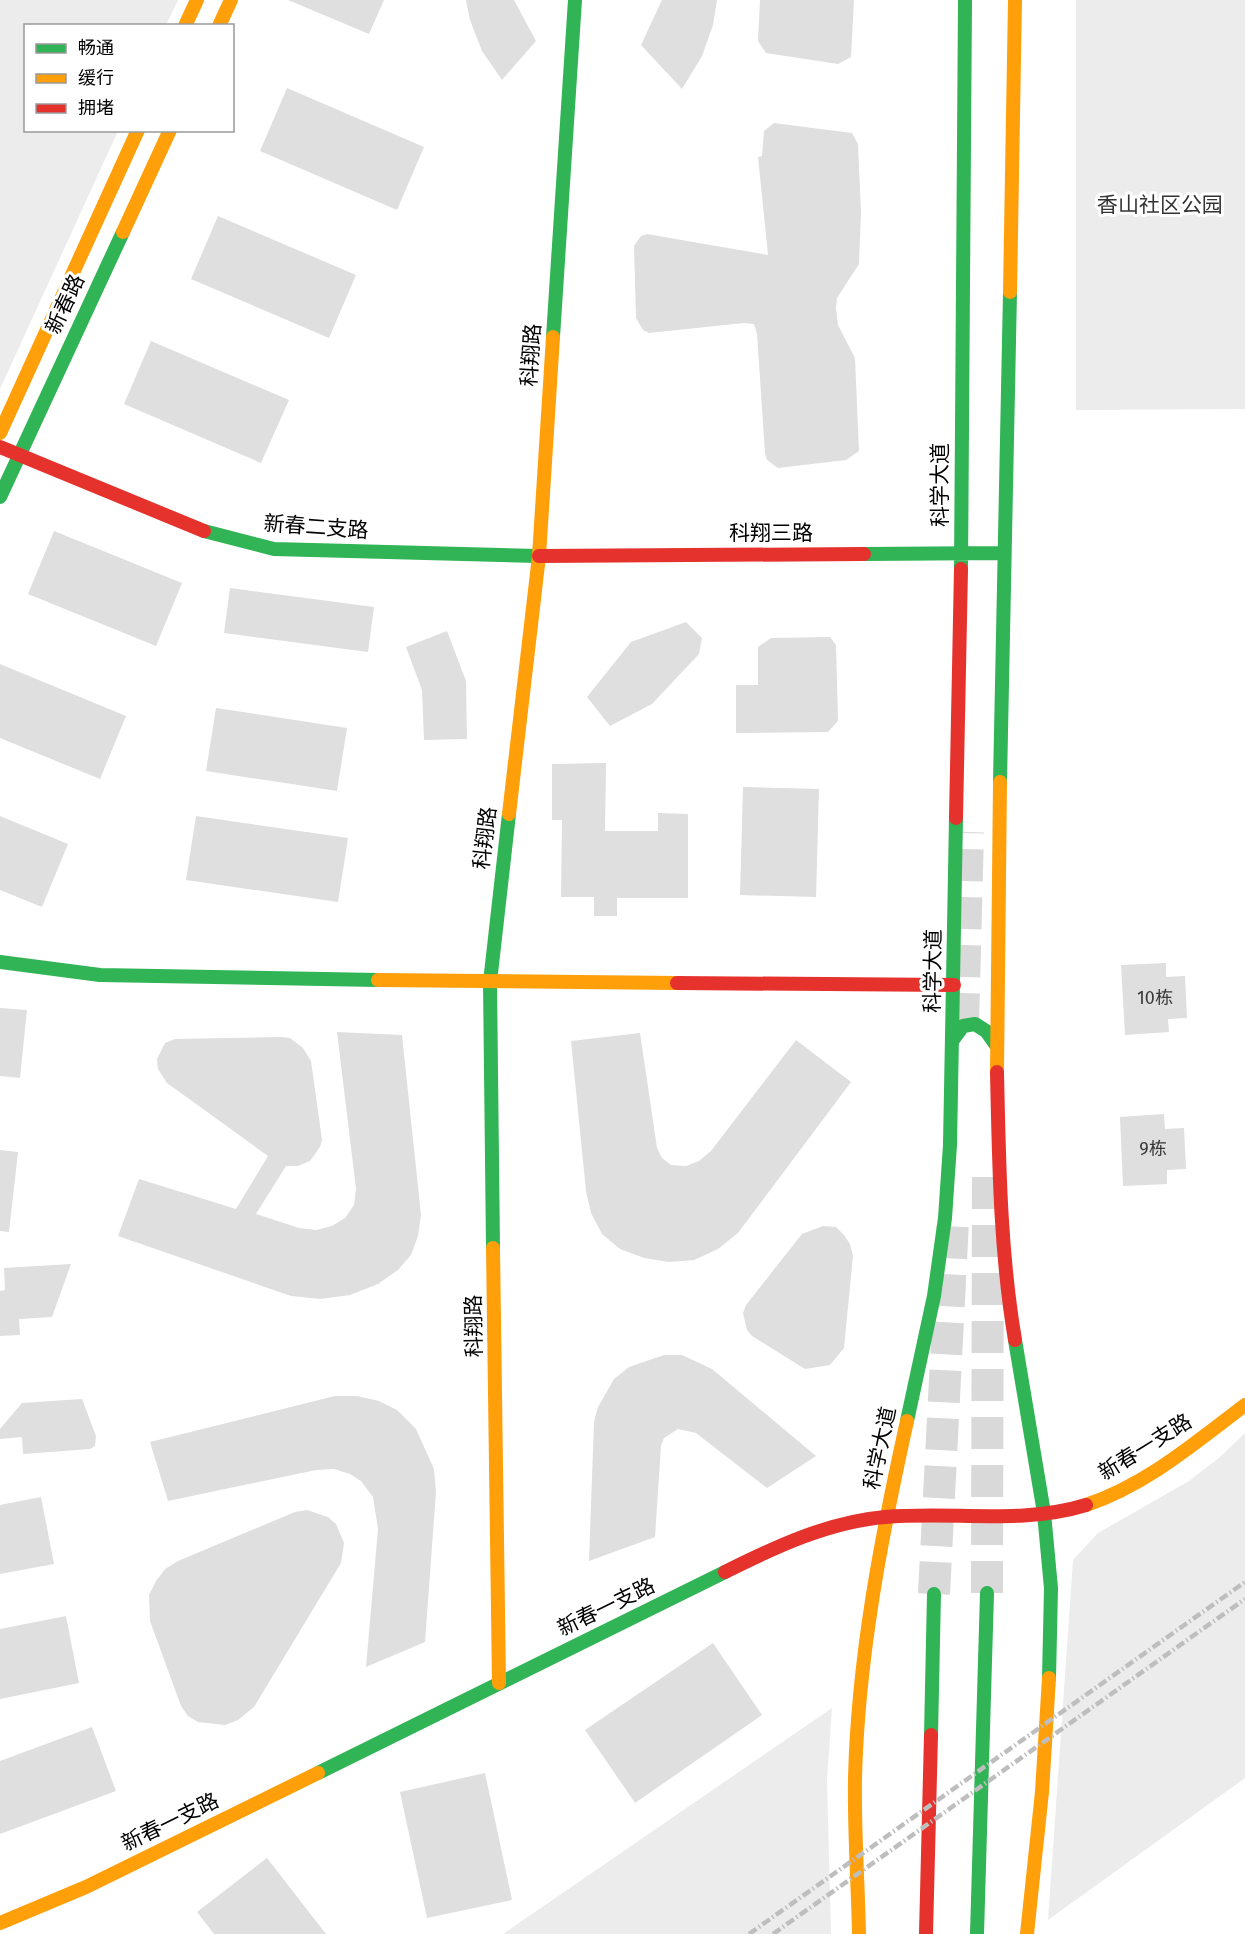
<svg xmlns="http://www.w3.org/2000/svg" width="1245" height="1934" font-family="'Fira Sans','Noto Sans SC',sans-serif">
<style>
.green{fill:#ececec}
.building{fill:#dfdfdf}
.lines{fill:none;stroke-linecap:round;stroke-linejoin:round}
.highway-tunnel{stroke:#d9d9d9;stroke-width:32;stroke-dasharray:32 16;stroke-linecap:butt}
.fast{stroke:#30b455;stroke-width:14}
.slow{stroke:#ff9f0a;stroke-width:14}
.jam{stroke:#e5322d;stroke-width:14}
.rail{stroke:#bebebe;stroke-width:4.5;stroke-dasharray:9 3 1.5 3;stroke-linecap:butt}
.labels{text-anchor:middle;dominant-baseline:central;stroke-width:6;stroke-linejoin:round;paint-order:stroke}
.number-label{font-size:18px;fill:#383838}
.park-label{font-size:21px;fill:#333;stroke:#fff}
.street-label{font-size:21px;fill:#000;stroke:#fff}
</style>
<rect width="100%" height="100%" fill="#fff"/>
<path class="green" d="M0,0H178L166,25L26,26V130L118,131L0,389Z
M1076,0H1245V409L1076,410Z
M1245,1433V1778L1048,1920L1073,1560L1098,1533L1189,1481L1220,1457Z
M832,1708L827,1780L831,1934H503Z"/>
<path class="building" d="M288,0H384L369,34Z
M466,0H514L536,41L502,80L482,51L470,20Z
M662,0H717L713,25L702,56L682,89L641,45Z
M760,0H854L851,57L838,64L766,53L758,41Z
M287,88L424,147L397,210L260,151Z
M774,123L852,133L858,144L861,212L859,264L837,298L836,308L838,325L855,358L859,451L846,460L778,468L767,460L765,453L757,334L754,324L744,323L649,333L643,330L636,318L634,246L641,236L647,234L768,255L758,157L762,156L764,131Z
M218,216L356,275L329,338L191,279Z
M151,341L289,400L261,463L124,404Z
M54,531L182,583L156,646L28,594Z
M230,588L374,607L368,652L224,633Z
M686,622L702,638L699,654L652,704L610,726L587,697L631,642Z
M447,631L466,681L467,739L424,740L422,690L406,647Z
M830,637L836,645L838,721L828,732L736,733V685H758V647L771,638Z
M0,664L126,716L100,779L0,738Z
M216,708L347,728L337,791L206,771Z
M606,763L605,831H658V813L688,814V898H617V916H594V897H561L562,820H552V764Z
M743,787L819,789L816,897L740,895Z
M0,816L68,844L42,907L0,890Z
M196,816L348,838L338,902L186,880Z
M1166,963V977L1185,976L1187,1018L1168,1019L1169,1032L1125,1035L1121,965Z
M0,1008L27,1010L20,1078L0,1076Z
M337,1032L402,1035L421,1215L418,1236L411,1255L398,1270L378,1284L350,1295L320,1299L291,1296L118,1236L139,1179L236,1209L268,1156L167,1083L158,1069L157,1059L165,1043L175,1039L281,1037L290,1038L303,1048L311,1061L322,1140L320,1147L310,1161L298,1166H286L256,1214L299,1228L316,1230L332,1226L345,1218L354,1205L356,1189Z
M640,1033L657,1148L662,1158L671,1165L686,1166L699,1161L711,1151L796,1040L851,1082L738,1233L718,1249L694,1260L669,1262L644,1258L620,1249L602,1234L591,1213L586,1191L571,1041Z
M1164,1114L1165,1129L1184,1128L1186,1169L1167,1170V1184L1123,1186L1120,1117Z
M0,1150L18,1152L9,1232L0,1231Z
M823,1226L836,1227L844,1235L850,1244L853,1256L844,1348L830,1365L805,1369L752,1336L747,1330L743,1313L746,1305L802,1234Z
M71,1264L52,1317L19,1319L20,1335L0,1336V1291L5,1290L4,1268Z
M664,1355H682L712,1369L816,1456L767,1488L696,1433L678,1429L664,1438L661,1446L655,1537L589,1561L594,1422L598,1407L614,1379L629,1367Z
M335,1396H357L379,1401L397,1410L416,1429L434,1469L436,1492L425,1642L366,1667L378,1529L373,1497L361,1481L350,1474L334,1469L316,1470L168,1501L150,1442Z
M82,1399L96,1436L95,1446L90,1449L23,1454L22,1437L0,1439V1429L22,1403Z
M41,1497L54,1564L0,1574V1505Z
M307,1510L328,1517L336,1524L344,1543L341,1563L254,1707L238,1720L225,1725L198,1722L188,1716L181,1706L150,1621L149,1595L156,1581L165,1569L178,1561L295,1512Z
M66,1616L79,1683L0,1699V1629Z
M713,1643L762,1715L635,1803L585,1730Z
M92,1727L116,1791L0,1834V1761Z
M485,1773L512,1900L427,1918L400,1792Z
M267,1858L326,1934H214L197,1912Z"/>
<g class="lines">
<path class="highway-tunnel" d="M963,1025L968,832
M987,1593L988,1162
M934,1594L953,1222"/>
<path class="fast" d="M553,337L575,0
M0,497L123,232
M204,531L274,549L539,556
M864,554L1004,553
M961,569L965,0
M1000,782L1010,292
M0,962L100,975L378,980
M952,1041L963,1026L975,1024L986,1031L996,1045
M493,1248L490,982L509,814
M1015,1340L1044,1513L1051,1588L1049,1678
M907,1421L934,1296L945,1218L950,1145L956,818
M931,1735L934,1594
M318,1773L725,1572
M977,1934L987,1593"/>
<path class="slow" d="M185,26L197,0
M219,26L231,0
M123,232L170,130
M1010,292L1015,0
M0,433L138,130
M509,814L539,556L553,337
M378,980L677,983
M997,1072L1000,782
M493,1248L499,1683
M1086,1505C1146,1485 1195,1443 1245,1405
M0,1923L86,1887L318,1773
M859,1934C858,1882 854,1830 855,1778C858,1658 881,1538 907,1421
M1027,1934L1042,1792L1049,1678"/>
<path class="jam" d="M0,447L204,531
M539,556L864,554
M956,818L961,569
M677,983L954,985
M997,1072C999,1162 1000,1251 1015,1340
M725,1572C775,1547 828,1522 885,1517C952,1511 1021,1525 1086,1505
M926,1934L931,1735"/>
<path class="rail" d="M749,1934L1245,1582
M773,1934L1245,1599"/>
</g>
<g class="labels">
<g class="number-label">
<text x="1155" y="998">10栋</text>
<text x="1153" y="1149">9栋</text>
</g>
<g class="park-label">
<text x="1160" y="205">香山社区公园</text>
</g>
<g class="street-label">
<text transform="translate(65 304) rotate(-65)">新春路</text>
<text transform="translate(531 355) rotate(-86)">科翔路</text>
<text transform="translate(940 485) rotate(-90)">科学大道</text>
<text transform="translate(316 527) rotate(4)">新春二支路</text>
<text x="771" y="533">科翔三路</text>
<text transform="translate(485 838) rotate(-83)">科翔路</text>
<text transform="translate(933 971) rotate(-89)">科学大道</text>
<text transform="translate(474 1326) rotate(-91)">科翔路</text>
<text transform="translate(1145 1447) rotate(-32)">新春一支路</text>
<text transform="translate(880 1448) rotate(-78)">科学大道</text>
<text transform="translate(606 1607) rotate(-26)">新春一支路</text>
<text transform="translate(170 1822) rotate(-26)">新春一支路</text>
</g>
</g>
<rect x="24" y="24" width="210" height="108" fill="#ffffff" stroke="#999999" stroke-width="1.5"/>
<rect x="36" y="44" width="30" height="9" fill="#30b455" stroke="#999999" stroke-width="1.5"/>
<text x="78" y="54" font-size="18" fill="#000000">畅通</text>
<rect x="36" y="74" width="30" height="9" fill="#ff9f0a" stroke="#999999" stroke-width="1.5"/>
<text x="78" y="84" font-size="18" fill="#000000">缓行</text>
<rect x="36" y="104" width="30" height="9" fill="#e5322d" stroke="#999999" stroke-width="1.5"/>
<text x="78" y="114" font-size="18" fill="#000000">拥堵</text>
</svg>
